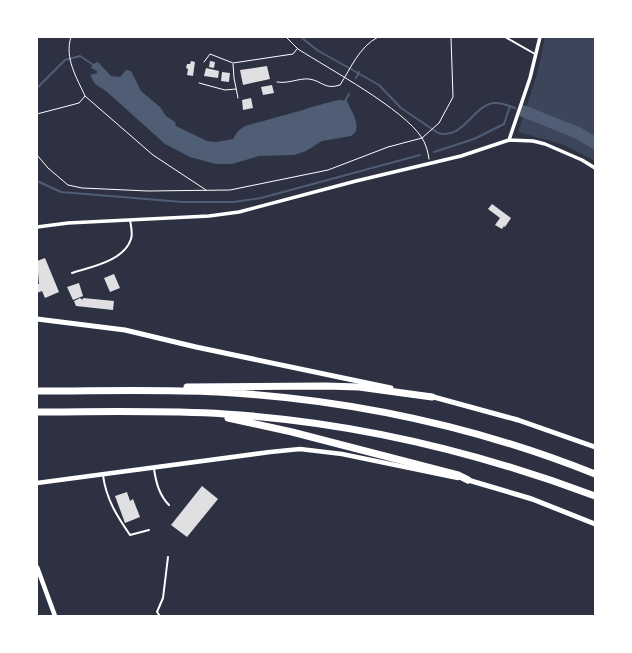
<svg xmlns="http://www.w3.org/2000/svg" width="632" height="653" font-family="Commissioner,sans-serif">
<style>
.green{fill:#3c4559}
.water{fill:#4f5d75}
.lines{fill:none;stroke-linecap:round;stroke-linejoin:round}
.stream{stroke:#4f5d75;stroke-width:2}
.river{stroke:#4f5d75;stroke-width:12}
.building{fill:#e0e0e3}
.path{stroke:#fff;stroke-width:1}
.service{stroke:#fff;stroke-width:2}
.minor{stroke:#fff;stroke-width:3.5}
.tertiary{stroke:#fff;stroke-width:4.5}
.secondary{stroke:#fff;stroke-width:5}
.motorway{stroke:#fff;stroke-width:7}
</style>
<rect width="100%" height="100%" fill="#2d3142"/>
<path class="green" d="M545,37H595V161L564,145L518,132L537,74Z"/>
<path class="water" d="M98,62L111,76L120,77L126,70L131,71L141,91L160,107L166,116L175,122L176,126L207,141L216,142L233,139L238,131L245,126L303,110C305,109 338,99 341,100C343,100 345,101 347,101C351,111 364,128 351,136L322,141L306,151L294,155L259,156L232,164H216L190,157L165,144L106,91L95,84L90,75L97,73V71L91,68L93,64Z"/>
<g class="lines">
<path class="stream" d="M301,37L317,50L379,85L401,108L438,133C464,140 473,105 494,103C501,102 509,106 515,108
M356,78L359,72
M37,88L65,60L80,56L95,66
M344,103L349,94
M434,152L474,139L504,124L510,106
M37,181L61,192L183,202H233L261,198L420,155"/>
<path class="river" d="M523,111L578,133L595,143"/>
</g>
<path class="building" d="M191,61L195,62L193,76L187,75L188,69L186,68L187,64H190Z
M210,61L215,62L214,68L209,67Z
M267,66L270,79L243,85L240,70Z
M206,68L219,71L218,78L204,76Z
M222,72L230,73L229,82L221,81Z
M272,85L274,93L263,95L261,87Z
M251,98L253,108L243,110L242,100Z
M492,204L511,218L505,227L504,226L502,229L495,225L500,218L488,209Z
M45,258L59,292L45,298L42,291L37,293V284H39L37,261Z
M114,274L120,288L110,292L104,278Z
M79,283L83,296L73,300L67,287Z
M80,298L83,300L82,305L83,298L114,301L113,310L76,306L74,301Z
M202,486L218,499L187,537L171,525Z
M127,492L130,501L133,499L140,517L125,523L115,496Z"/>
<g class="lines">
<path class="path" d="M71,37C64,58 77,78 85,96
M286,37L298,49C329,69 404,109 422,138C426,144 428,152 429,159
M204,62L210,54L233,63L293,54L297,49
M233,64L234,78L238,98
M277,82C288,84 299,78 309,79C323,81 324,90 340,85C351,68 359,47 378,37
M199,83L225,90L236,89
M37,114L79,103L85,96L153,155L206,190
M37,155L48,168L68,185L82,188L148,191L230,190L328,170L388,147L422,138L439,123L453,97L451,37"/>
<path class="service" d="M505,37L535,54
M72,273C91,267 124,261 131,239C133,234 131,226 130,220
M154,469C156,482 159,495 169,505
M103,475C106,499 117,516 130,535L149,530
M160,616L157,612L163,598L168,557"/>
<path class="minor" d="M509,140L530,78L540,37
M37,227L68,223L209,216L239,212L356,181L461,156L509,140L533,141L545,144L582,160L595,168"/>
<path class="tertiary" d="M37,483L270,452L300,449L342,454L458,478
M37,567L55,616"/>
<path class="secondary" d="M37,319L125,330L196,347L391,388
M430,396L518,420L595,447
M468,480L532,499L595,524"/>
<path class="motorway" d="M187,387L326,386L359,387L432,397
M37,391C97,391 158,389 218,392C347,399 475,426 595,474
M37,412C99,412 162,410 225,414C353,422 475,451 595,496
M228,418L292,432L458,475L468,480"/>
</g>
<rect width="632" height="653" fill="none" stroke="#ffffff" stroke-width="76"/>
</svg>
